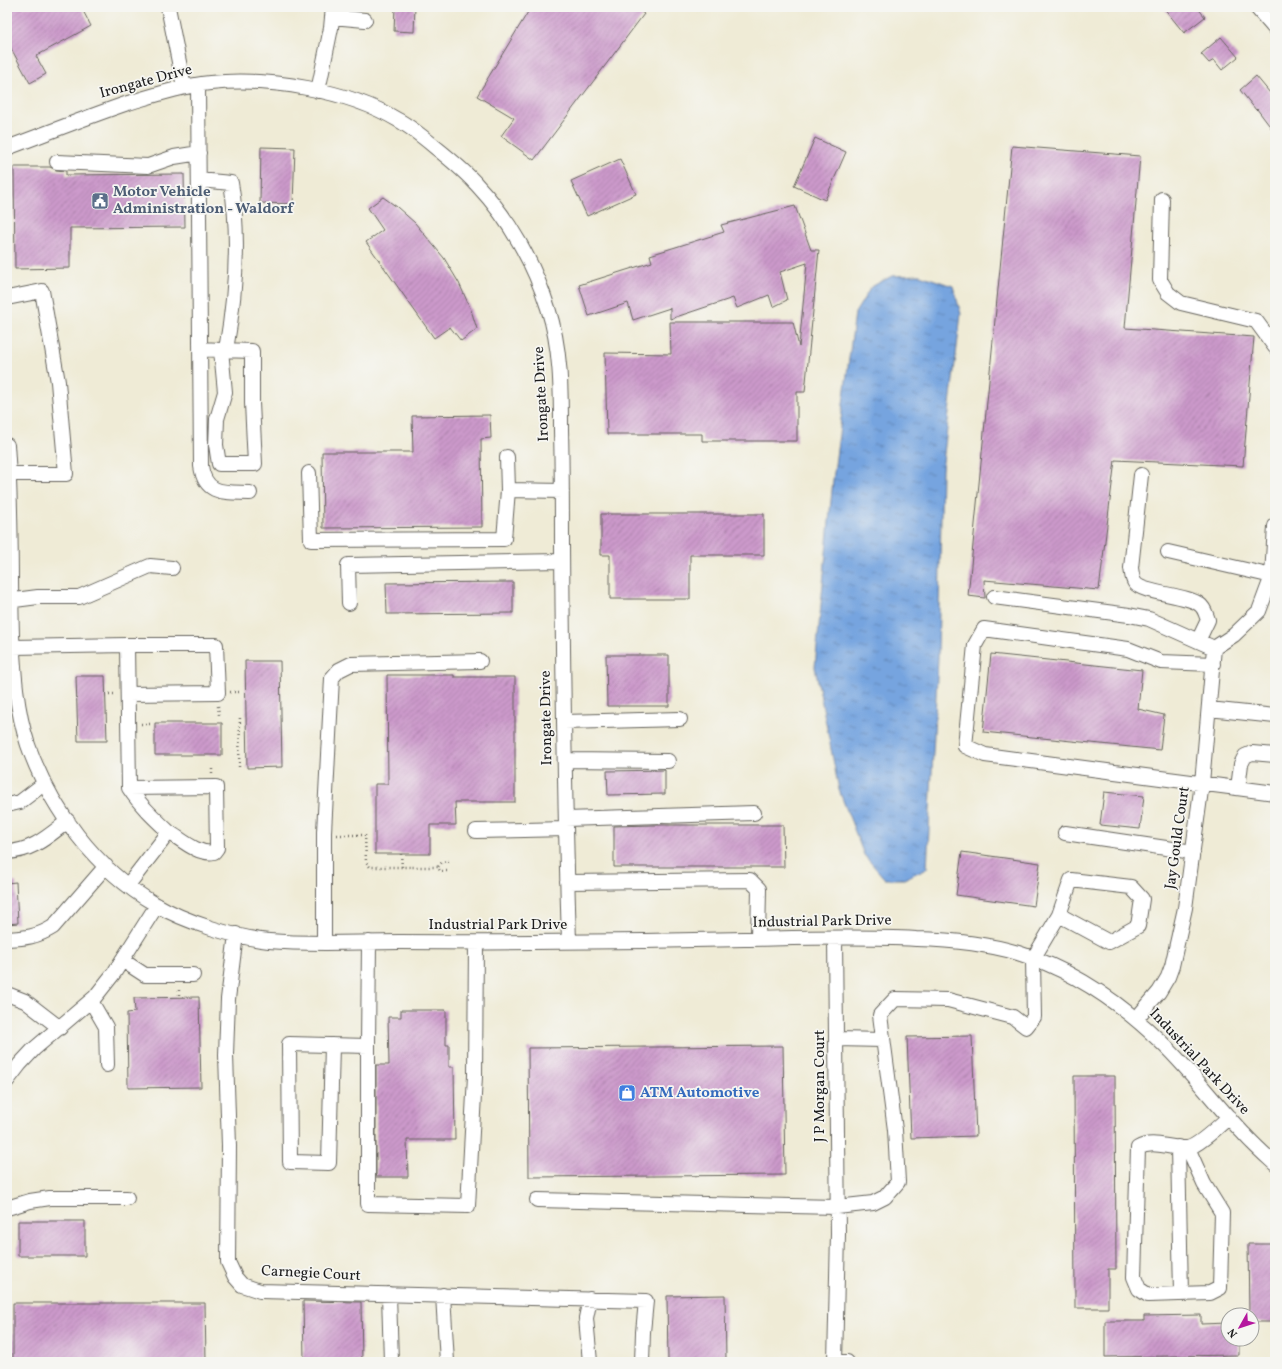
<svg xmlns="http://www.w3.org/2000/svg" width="1282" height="1369" font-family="Vollkorn,serif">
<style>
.water{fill:url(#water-ripples);stroke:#49607e}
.building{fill:url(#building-hatch)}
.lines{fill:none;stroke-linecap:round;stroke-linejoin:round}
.minor-casing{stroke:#66645d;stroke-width:16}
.path{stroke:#66645d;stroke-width:2.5;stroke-dasharray:1 3;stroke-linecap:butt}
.minor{stroke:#fff;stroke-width:14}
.labels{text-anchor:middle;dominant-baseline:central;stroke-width:3.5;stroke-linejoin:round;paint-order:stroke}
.street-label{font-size:15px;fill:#1c1c1c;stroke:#f6f6f2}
.service-label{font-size:15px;font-weight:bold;fill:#4e5e75;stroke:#f6f6f2;text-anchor:start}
.shop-label{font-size:15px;font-weight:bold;fill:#366cbe;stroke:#f6f6f2;text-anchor:start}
</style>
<defs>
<pattern id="water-ripples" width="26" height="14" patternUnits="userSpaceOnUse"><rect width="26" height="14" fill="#76a4df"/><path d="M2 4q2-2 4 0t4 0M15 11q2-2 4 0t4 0" fill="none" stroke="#6085b4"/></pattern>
<pattern id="building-hatch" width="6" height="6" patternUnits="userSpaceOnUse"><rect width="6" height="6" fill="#cc9acb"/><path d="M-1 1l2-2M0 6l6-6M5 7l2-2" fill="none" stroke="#a57da4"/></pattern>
</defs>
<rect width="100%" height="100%" fill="#f6f6f2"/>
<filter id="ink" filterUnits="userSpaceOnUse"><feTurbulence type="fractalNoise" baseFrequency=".025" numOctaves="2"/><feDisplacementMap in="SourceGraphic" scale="8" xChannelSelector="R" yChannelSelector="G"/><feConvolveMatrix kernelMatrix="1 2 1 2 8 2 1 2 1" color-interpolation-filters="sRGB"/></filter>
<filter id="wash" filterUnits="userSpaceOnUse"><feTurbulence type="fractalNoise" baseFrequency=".012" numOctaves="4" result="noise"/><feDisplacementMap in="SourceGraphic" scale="16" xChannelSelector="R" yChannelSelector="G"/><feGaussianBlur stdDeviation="0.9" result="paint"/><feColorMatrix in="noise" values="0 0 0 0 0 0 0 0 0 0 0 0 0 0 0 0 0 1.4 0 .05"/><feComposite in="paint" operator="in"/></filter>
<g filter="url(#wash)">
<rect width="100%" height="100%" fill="#efebd6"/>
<path class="water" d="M920,275L953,286L961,314L942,470L938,658L927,868L904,879H885L864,855L839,790L815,667L833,480L855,313L871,287L892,276Z"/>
<g id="blocks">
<path class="building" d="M7,7H81L91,26L36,56L46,74L30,83L7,41Z
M395,7H415L414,32L394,31Z
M531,7H635L644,14L534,160L501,136L514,118L477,96Z
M1163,7H1197L1205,17L1184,33Z
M1221,37L1238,57L1222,70L1214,60L1209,63L1201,54Z
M1256,76L1275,99V133L1257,109L1256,110L1240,90Z
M815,138L846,152L825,200L794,186Z
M1012,146L1140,156L1125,328L1254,337L1243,466L1115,460L1099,590L984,580L985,598L968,596Z
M261,147L295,148L293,204L260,203Z
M620,159L636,194L587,216L571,181Z
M14,167H50L56,170L66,171V175L184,174L185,227L70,228V268L15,269Z
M383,197L397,207L415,223L444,258L459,283L471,310L477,329L461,341L450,327L434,338L366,242L383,230L368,208Z
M795,206L811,250H819L805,392H797V441H702V434H607L605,353L671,354L670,322H793L799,347L807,263L780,272L787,300L773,307L769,295L737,308L733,298L670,319V308L633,320L628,303L589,316L579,285L652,262L650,255L724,232L721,225Z
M490,415L491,438L481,439L482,527L323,528L322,452H413L412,416Z
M601,514H764V555H690V599H610V555H601Z
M513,582V613L387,614L386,583Z
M991,654L1142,670L1138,709L1164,715L1160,750L983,732Z
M606,655H669V706H607Z
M245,661H280L282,767L247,768Z
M387,675H454V677H515V802H455L456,825H430V854H375V784H388Z
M76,676H105L107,741H78Z
M155,723H222V755H155Z
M665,770V794L608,795L607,771Z
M1104,792L1144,796L1140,829L1100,825Z
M653,825H783L784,867H614V826Z
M962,852L1040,863L1034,906L956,895Z
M16,882L18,923L7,924V883Z
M199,997L201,1087L128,1088L127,1013L135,1012L134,998Z
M401,1010H446V1045H449V1067H454L455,1140H407L408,1177H376V1065H389L388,1017H401Z
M972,1036L976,1136L911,1138L907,1037Z
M783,1046L785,1175L529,1177L528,1048Z
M1074,1076H1115L1116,1269H1108V1308H1075Z
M18,1221H85V1256H18Z
M1248,1244H1275V1322H1252V1315H1249Z
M725,1295L726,1362H668L667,1296Z
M303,1301L361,1302L362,1362H304Z
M13,1303H205L206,1362H13Z
M1201,1315V1324L1228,1323V1339H1239V1355L1105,1357V1321H1144V1316Z"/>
</g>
</g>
<g filter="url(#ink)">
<use href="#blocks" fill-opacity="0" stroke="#66645d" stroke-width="1"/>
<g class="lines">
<defs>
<path id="minor" d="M168,7L184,87
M1256,7L1275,29
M332,17L365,20
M198,85L201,466C205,496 226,492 250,493
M318,91L331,28L333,7
M7,148C47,133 87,117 128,103C155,95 182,86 210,83C268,77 348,90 398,120C411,127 423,137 435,147C450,159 465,171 478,186C510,220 534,264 548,308C561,348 561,389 561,430C562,469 562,508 562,547C563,679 565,810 569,942
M57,162L148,166L174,157L199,153
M199,180L231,183C240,235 235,298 226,350
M1162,199L1160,280L1168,293L1181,303L1256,321L1275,347
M7,298L42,291L58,382L66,474H9
M201,349L221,350L225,392L217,419L216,445L219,464H255L252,403V351L221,350
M7,445C12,508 10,572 12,635C14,673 16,709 28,745C50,808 96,870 155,904C185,922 234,937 269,941C312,945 356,942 399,942C514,943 629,942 744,939C801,938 859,936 916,939C951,940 985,943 1018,953C1074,970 1122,1004 1163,1044C1192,1072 1216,1105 1244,1134C1254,1145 1264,1154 1275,1164
M309,473L311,540L504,539L508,490L507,457
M1141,475L1131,568C1132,573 1132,579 1135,583C1142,593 1187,595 1199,604C1205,608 1206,615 1208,620L1198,641
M508,490L562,491
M1168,552L1272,576
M994,597L1129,615L1149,619L1214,648
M7,601L38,597H79L150,566L172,568
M349,603L348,565L562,561
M127,645H216L218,693L128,694
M13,647L127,645L129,788C140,805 154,818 169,832L128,885
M1214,648L1234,635L1259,611L1272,576L1275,526
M1213,664L1161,662L1128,649L984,629L975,645L965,746L985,755L1275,793
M1209,709L1275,716
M564,722L680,719
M565,760L668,761
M129,788L216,787L217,848L214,852C198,855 182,840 169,832
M1238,788L1241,764L1245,756L1252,753L1275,755
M7,805L20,802L45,783
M566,819L754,813
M476,831L566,829
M1065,833L1193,852
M7,852C33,851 48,836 68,821
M567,882L750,880L759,889L758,939
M236,934L228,999L226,1055L229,1146L228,1262L235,1277L242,1285L260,1291L646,1301L643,1332L642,1362
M7,939C25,938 37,937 53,927L106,866
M324,942V832L332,678L339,670L351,664L480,661
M369,942L368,1046V1204L468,1206L475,1076L476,943
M122,960L145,975H193
M7,994L25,1001L60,1028
M91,1001L106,1027L107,1065
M1136,1019L1159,992L1168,977L1172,966L1185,908L1202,783L1214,648
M837,1039L883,1040
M332,1045L329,1163L290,1162L289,1044L368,1046
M7,1081L20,1064L34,1049L95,997L114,973L157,905
M1178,1147L1181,1294
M1188,1148L1204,1184L1222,1213L1220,1288L1210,1293L1148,1295L1139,1289L1134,1277L1138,1148C1153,1139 1170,1149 1187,1148C1197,1147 1220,1125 1229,1117
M537,1200L837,1207L873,1203L885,1197L898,1182L895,1130L880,1015L895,999L948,1000L1013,1017L1026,1027L1034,1017L1033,959L1059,915L1109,942L1138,926L1142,899L1131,887L1071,880L1059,915
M7,1208L30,1201L50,1198H127
M389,1294L391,1362
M443,1295L447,1362
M590,1299L586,1318L590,1362
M835,1361L847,1362
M835,1362L838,1234L835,938"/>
</defs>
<use href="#minor" class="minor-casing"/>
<path class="path" d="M230,692H240
M105,694H114
M218,706L219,715
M141,724H150
M239,767L240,715
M212,774V766
M337,835H365L366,862L370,867H438
M401,854L402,867
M449,861L442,862L438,867L440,871H450
M179,995V987"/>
<use href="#minor" class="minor"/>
</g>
</g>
<defs>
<symbol id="civic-square" viewBox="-11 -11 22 22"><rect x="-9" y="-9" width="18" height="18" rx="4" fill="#5c6f8a" stroke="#f6f6f2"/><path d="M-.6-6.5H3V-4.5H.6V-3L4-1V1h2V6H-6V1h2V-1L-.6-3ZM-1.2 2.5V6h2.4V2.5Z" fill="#fff"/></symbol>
<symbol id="shop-square" viewBox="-11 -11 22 22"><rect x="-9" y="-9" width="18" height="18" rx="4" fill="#3f7fe0" stroke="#f6f6f2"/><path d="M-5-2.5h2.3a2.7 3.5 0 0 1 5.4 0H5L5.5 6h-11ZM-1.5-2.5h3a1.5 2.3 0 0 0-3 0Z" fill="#fff"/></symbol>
</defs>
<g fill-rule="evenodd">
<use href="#civic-square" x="90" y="191" width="20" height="20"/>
<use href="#shop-square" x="617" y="1083" width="20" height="20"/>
</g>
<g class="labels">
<g class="street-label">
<text transform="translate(146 82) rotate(-15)">Irongate Drive</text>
<text transform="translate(542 394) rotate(-93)">Irongate Drive</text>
<text transform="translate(547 718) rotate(-91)">Irongate Drive</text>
<text transform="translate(1178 838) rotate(-82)">Jay Gould Court</text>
<text transform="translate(822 922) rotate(-1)">Industrial Park Drive</text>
<text x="498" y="925">Industrial Park Drive</text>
<text transform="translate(1199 1062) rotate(47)">Industrial Park Drive</text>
<text transform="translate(820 1086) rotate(-90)">J P Morgan Court</text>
<text transform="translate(311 1274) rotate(3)">Carnegie Court</text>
</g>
<g class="service-label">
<text x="113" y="192">Motor Vehicle<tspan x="113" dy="17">Administration - Waldorf</tspan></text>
</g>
<g class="shop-label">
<text x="640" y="1093">ATM Automotive</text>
</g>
</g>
<rect width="1282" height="1369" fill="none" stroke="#f6f6f2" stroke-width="24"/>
<g transform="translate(1240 1327) rotate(231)"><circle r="19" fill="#f6f6f2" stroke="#9f9f9c"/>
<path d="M0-3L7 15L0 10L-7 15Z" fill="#b5179e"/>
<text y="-6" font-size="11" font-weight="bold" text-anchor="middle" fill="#1c1c1c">N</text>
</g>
</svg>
